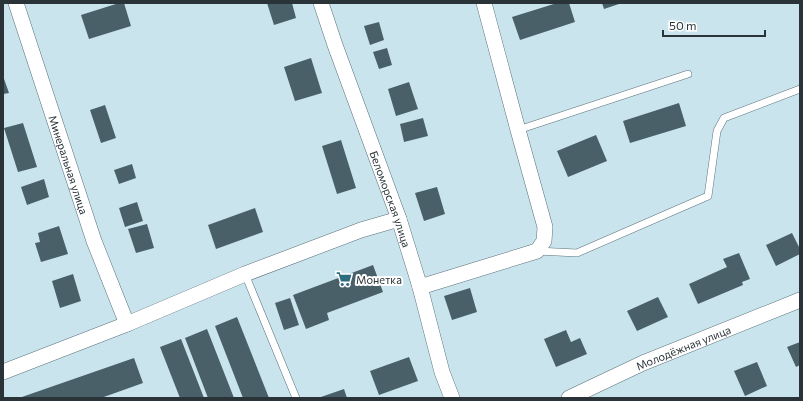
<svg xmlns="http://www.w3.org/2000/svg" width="803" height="401" font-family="Commissioner,sans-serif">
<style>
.building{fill:#496068}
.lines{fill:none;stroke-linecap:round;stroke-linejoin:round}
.service-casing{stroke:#5b727b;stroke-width:8}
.minor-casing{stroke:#5b727b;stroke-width:16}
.service{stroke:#fff;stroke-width:7}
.minor{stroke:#fff;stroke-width:15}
.labels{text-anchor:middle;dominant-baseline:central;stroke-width:4;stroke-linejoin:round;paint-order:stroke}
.street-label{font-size:11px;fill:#2a3337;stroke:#fff}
.poi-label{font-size:11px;fill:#2a3337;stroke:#fff;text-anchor:start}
</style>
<rect width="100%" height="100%" fill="#cae4ee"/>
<path class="building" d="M119,3H124L131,26L89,39L81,15Z
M267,3H292L296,18L274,25Z
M557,3H569L575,22L520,40L512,17Z
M602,3H622L604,9Z
M379,22L384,40L370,45L364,26Z
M387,48L392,65L379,69L373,52Z
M311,58L322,93L295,101L284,67Z
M3,76L9,93L3,94Z
M409,82L418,109L396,116L388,89Z
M679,103L686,126L630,143L623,121Z
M105,105L116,138L101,143L90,110Z
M423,118L428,136L404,142L400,124Z
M23,123L37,167L18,172L4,128Z
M596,135L607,161L568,177L557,151Z
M341,140L356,188L337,194L322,146Z
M132,164L136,178L119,184L114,170Z
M44,179L49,197L27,205L21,187Z
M437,187L445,214L424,221L415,193Z
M137,202L143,221L125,227L119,208Z
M255,208L263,232L216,249L208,225Z
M147,224L154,248L136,253L128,229Z
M59,226L68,254L41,262L35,243L40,242L38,233Z
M792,233L800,249V254L776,266L766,245Z
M739,253L750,279L742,282L743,285L698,304L689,284L727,267L723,259Z
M373,265L383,292L327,313L329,320L306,329L293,295Z
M73,274L81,301L60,308L52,281Z
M470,288L477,312L452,320L444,296Z
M658,297L668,317L637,331L627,311Z
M290,298L299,325L284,330L275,303Z
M237,317L269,398H243L215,326Z
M207,329L234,398H208L185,338Z
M566,330L571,342L580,338L587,354L556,367L544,339Z
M181,339L204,398H180L160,347Z
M800,342V365L796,367L787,347Z
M409,357L418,381L379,395L370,371Z
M134,358L143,383L101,398H19Z
M757,362L767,386L745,396L734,371Z
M344,389L347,398H318Z"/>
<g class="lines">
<defs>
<path id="service" d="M518,130L688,74
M537,251L577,253L708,196L717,131L724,118L800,89
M245,274L296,398"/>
<g id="minor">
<path id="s1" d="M16,3L94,241L127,324"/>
<path id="s2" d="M321,3L335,45L399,219L420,287L442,372L452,398"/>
<path d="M420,287L537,251L544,241L545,227L518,130L484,3"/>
<path d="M3,372L127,324L245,274L361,230L399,219"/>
<path id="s3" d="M569,398L643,363L800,300"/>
</g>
</defs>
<use href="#service" class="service-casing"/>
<use href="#minor" class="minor-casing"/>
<use href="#service" class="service"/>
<use href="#minor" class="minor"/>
</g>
<defs>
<symbol id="supermarket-bare" viewBox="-9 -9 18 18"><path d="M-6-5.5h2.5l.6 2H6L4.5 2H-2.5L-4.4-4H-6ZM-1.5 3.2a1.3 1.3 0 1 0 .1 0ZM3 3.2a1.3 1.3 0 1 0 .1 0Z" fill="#2d6b81" stroke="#fff" stroke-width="2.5" paint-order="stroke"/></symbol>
</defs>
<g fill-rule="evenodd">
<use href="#supermarket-bare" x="333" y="268" width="22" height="22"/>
</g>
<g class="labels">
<g class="street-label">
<text stroke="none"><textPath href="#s1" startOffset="170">Минеральная улица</textPath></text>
<text stroke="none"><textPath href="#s2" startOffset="208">Беломорская улица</textPath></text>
<text stroke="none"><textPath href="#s3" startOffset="125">Молодёжная улица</textPath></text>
</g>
<g class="poi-label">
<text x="356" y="279">Монетка</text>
</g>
</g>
<rect width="803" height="401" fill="none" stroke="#2a3337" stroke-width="8"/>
<path d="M663 30v6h102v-6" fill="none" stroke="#2a3337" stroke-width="2"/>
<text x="669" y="30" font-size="12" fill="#2a3337" stroke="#ffffff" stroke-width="3" paint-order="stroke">50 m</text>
</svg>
